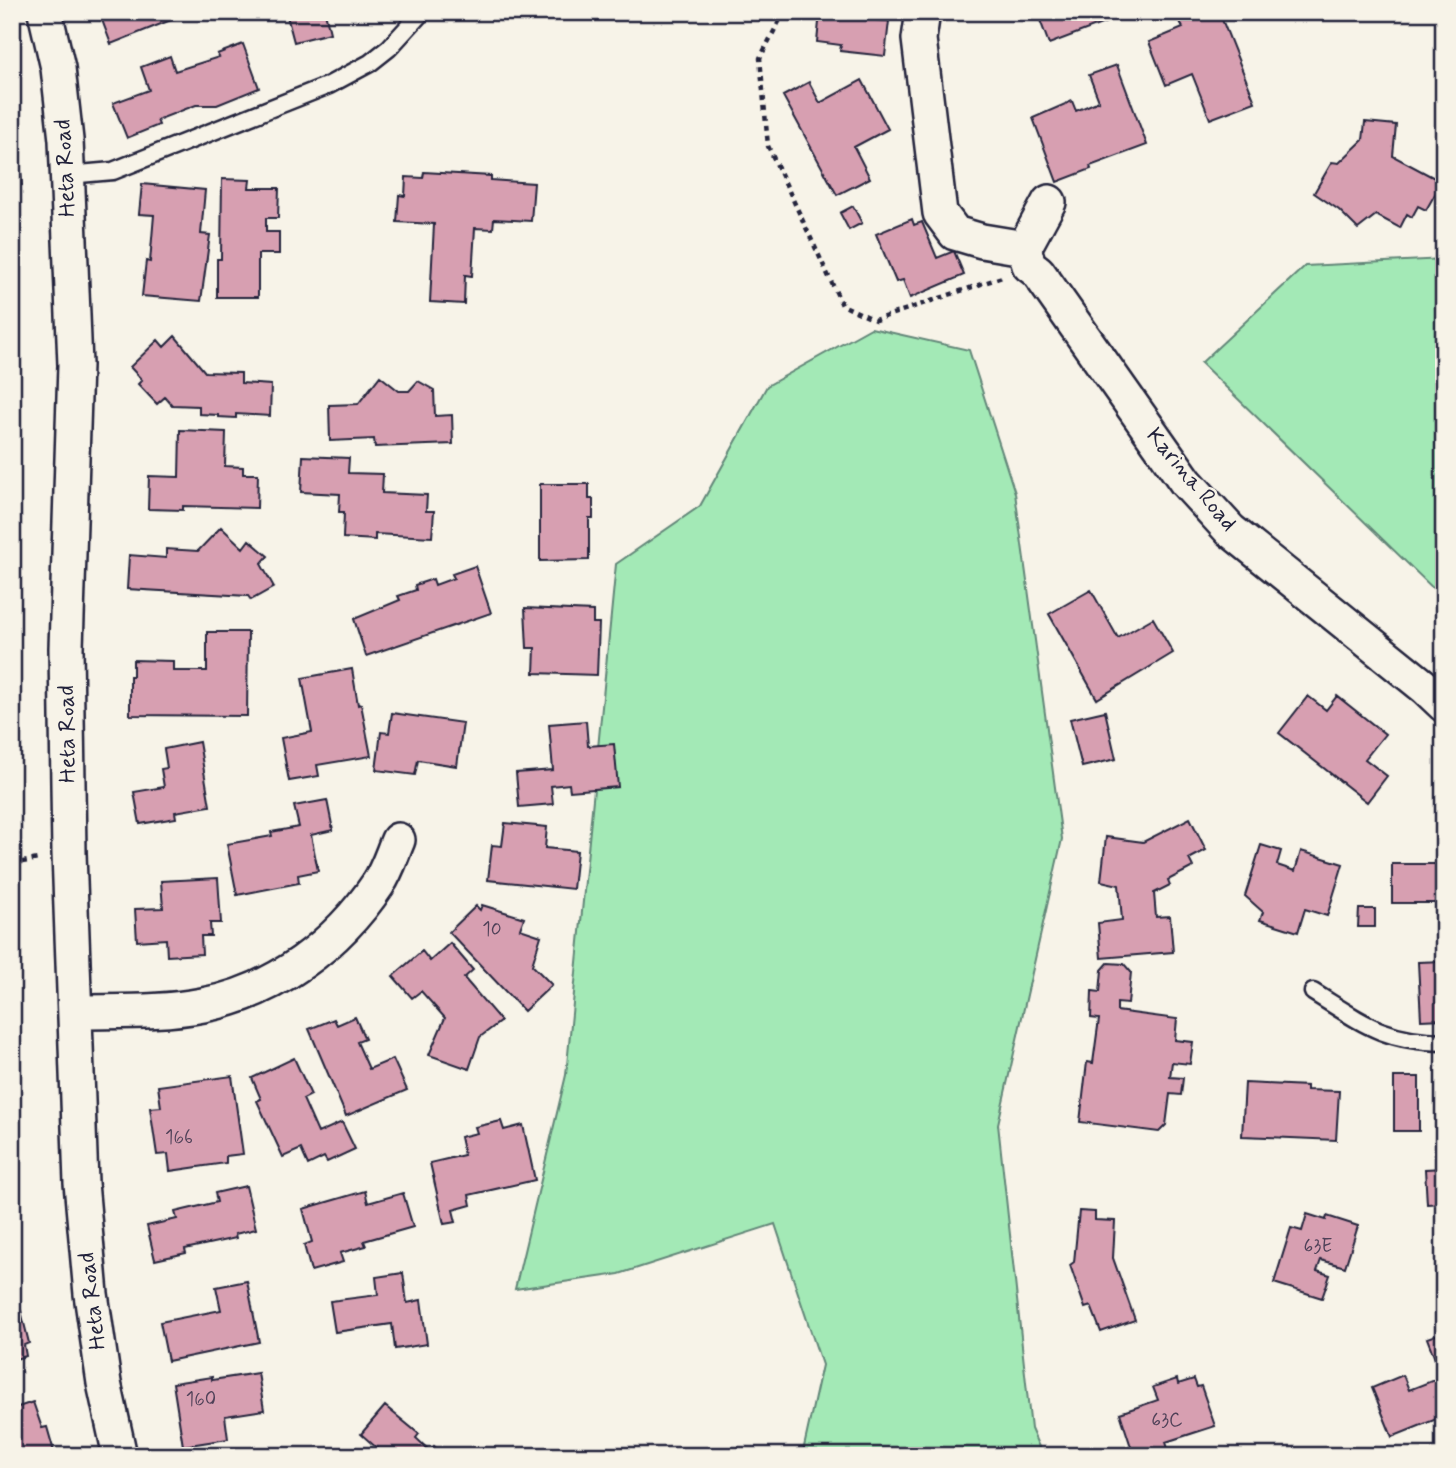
<svg xmlns="http://www.w3.org/2000/svg" width="1456" height="1468" font-family="Mynerve,sans-serif">
<style>
.green{fill:#a3e9b6;stroke:#628678;stroke-width:2}
.building{fill:#d79fb1;stroke:#22223b;stroke-width:2}
.lines{fill:none;stroke-linecap:round;stroke-linejoin:round}
.lane-casing{stroke:#22223b;stroke-width:21}
.street-casing{stroke:#22223b;stroke-width:38}
.path{stroke:#22223b;stroke-width:4.5;stroke-dasharray:5 5;stroke-linecap:butt}
.lane{stroke:#f7f3e8;stroke-width:16}
.street{stroke:#f7f3e8;stroke-width:33}
.labels{text-anchor:middle;dominant-baseline:central;stroke-width:5;stroke-linejoin:round;paint-order:stroke}
.number-label{font-size:19px;fill:#4f4158}
.street-label{font-size:23px;fill:#22223b;stroke:#f7f3e8}
</style>
<rect width="100%" height="100%" fill="#f7f3e8"/>
<filter id="ink" filterUnits="userSpaceOnUse"><feTurbulence type="fractalNoise" baseFrequency=".0143" numOctaves="2"/><feDisplacementMap in="SourceGraphic" scale="14" xChannelSelector="R" yChannelSelector="G"/><feConvolveMatrix kernelMatrix="1 2 1 2 8 2 1 2 1" color-interpolation-filters="sRGB"/></filter>
<g filter="url(#ink)">
<path class="green" d="M1444,259V599L1201,363L1305,266Z
M871,328L969,350L1015,493L1062,839L998,1124L1031,1429L1043,1456H802L822,1365L775,1224L619,1274L515,1289L566,1075L616,564L700,506L767,386Z"/>
<path class="building" d="M99,12H191L111,44Z
M286,12H325L330,33L294,42Z
M820,12H876V20L889,21L885,56L840,51L841,45L817,42Z
M1037,12H1133L1049,44Z
M1180,12H1219L1255,102L1210,119L1192,74L1166,85L1149,42L1183,28L1177,14Z
M243,44L259,88L217,105H196L157,120L159,125L127,138L113,103L149,90L141,67L170,56L175,71L219,57L217,54Z
M1117,65L1147,145L1090,166L1091,169L1057,182L1033,118L1072,101L1076,111L1099,101L1089,75Z
M18,67L19,88H12V68Z
M862,80L888,129L854,147L870,178L837,195L783,96L809,82L820,103Z
M17,111L22,185L12,186V112Z
M1365,122L1396,125L1393,156L1442,182L1426,210L1418,206L1412,217L1407,214L1400,228L1376,215L1358,229L1339,210L1314,193L1332,162L1339,163L1363,140Z
M424,172L491,176V180L534,183L531,221L494,219L493,229L475,228L472,276L465,275L464,304L430,302L434,224L397,222L399,195L405,196L406,177L423,178Z
M222,179L250,180L249,188H279L278,218H266V232H279V254H258V297H217V259H221Z
M142,184L205,190L201,234L210,235L201,301L142,296L146,261L150,262L154,215L139,214Z
M853,206L862,223L849,230L840,213Z
M912,219L914,225L922,222L937,258L954,251L964,275L910,298L903,280L896,282L876,234Z
M175,336L205,372L241,373V383L271,385L270,416L236,414V418L218,417V415L199,414V406L172,405L165,397L157,404L138,384L142,380L130,367L158,340L164,347Z
M380,376L399,391H409L418,381L434,390L435,416L452,415L453,444L375,447L374,439L330,441L329,405L358,404Z
M180,430L226,432L225,466L243,467V474H258L257,508L183,506V510L148,509L149,476L179,477Z
M303,456L349,458L348,473L383,474L382,493L427,495L426,511H434L432,537L375,534V540L343,538L344,512H339L340,494L301,492Z
M540,484H589V499H593V518H589V560L540,561Z
M221,527L243,548L249,540L268,556L261,564L274,587L251,600L248,596L127,589L129,555L166,558V549L198,551Z
M475,566L491,613L366,656L354,619L400,600L398,596L416,590L415,585L433,579L435,585L454,578L452,574Z
M1091,590L1118,638L1153,618L1173,653L1097,699L1049,614Z
M525,608L593,611V623H599L597,675L534,673L535,648H527Z
M207,632H248L247,716L130,715V676H133V660L173,661V671H207Z
M352,669L358,705L361,704L371,756L317,765L319,776L289,781L281,738L312,732L302,678Z
M1308,696L1326,710L1337,696L1385,734L1365,759L1387,776L1367,802L1279,733Z
M1105,711L1116,759L1082,767L1070,719Z
M392,713L463,723L457,766L418,760L415,775L376,770L381,732L389,733Z
M586,721L588,746L614,744L618,787L570,791L569,784L551,786L553,804L519,807L516,773L553,770L549,724Z
M199,742L210,806L175,812L176,818L140,824L134,792L164,787L161,769L167,768L164,749Z
M327,800L333,830L311,835L318,871L298,875L299,883L237,895L227,844L272,836L271,832L299,827L294,806Z
M1190,818L1206,850L1189,859L1193,867L1168,880L1170,885L1154,893L1156,917L1170,916L1173,952L1101,958L1098,923L1122,920L1119,885L1101,881L1106,837L1143,842Z
M505,823L547,827L545,848L577,851L573,889L488,880L492,845L502,846Z
M1261,845L1281,851L1277,865L1295,871L1301,851L1343,864L1327,916L1305,909L1298,932L1260,920L1263,912L1245,896Z
M1392,864H1444V903H1392Z
M218,878L221,923H210L211,936H201L202,954L167,956L166,939L137,941L135,909L163,908L161,881Z
M482,905L524,918L520,929L541,936L532,965L552,985L524,1011L449,932L476,906L480,910Z
M1359,909H1375V927H1358Z
M450,943L473,970L464,978L501,1021L480,1037L469,1069L429,1055L445,1018L421,991L412,998L393,976L422,951L430,961Z
M1444,961V1019L1421,1020L1418,962Z
M1108,963L1124,964L1131,972L1128,1004L1117,1003V1011L1177,1019L1175,1040L1193,1042L1190,1064L1172,1062L1170,1077L1183,1078L1181,1095L1170,1094L1166,1125L1159,1132L1080,1122L1087,1062L1093,1063L1099,1019L1091,1018L1092,991L1100,992L1102,970Z
M355,1017L365,1039L357,1042L369,1069L393,1059L407,1090L346,1116L309,1029L334,1019L337,1025Z
M294,1058L311,1095L303,1099L318,1133L342,1122L355,1149L327,1162L324,1157L308,1165L301,1149L283,1157L257,1101L261,1099L252,1078Z
M232,1076L243,1154L226,1156V1163L170,1171L168,1154L157,1155L150,1108L161,1107L158,1086Z
M1394,1077H1419V1131H1394Z
M1245,1083L1307,1086V1090L1339,1091L1336,1140L1242,1136Z
M501,1121L504,1130L523,1125L535,1180L469,1195L471,1205L453,1210L456,1222L444,1224L430,1163L464,1155L460,1137L477,1133L475,1127Z
M1444,1168V1203L1427,1204L1425,1169Z
M246,1186L256,1229L235,1234L236,1238L185,1249L186,1253L155,1260L147,1226L177,1219L175,1212L217,1202L215,1193Z
M365,1191L368,1203L403,1193L413,1227L364,1241L366,1246L340,1253L343,1262L311,1271L304,1245L312,1242L303,1209Z
M1079,1211L1095,1212V1220L1115,1221L1113,1258L1135,1320L1101,1332L1091,1306L1085,1308L1070,1265L1074,1262Z
M1307,1214L1326,1220L1327,1216L1358,1226L1345,1267L1321,1260L1317,1271L1330,1275L1322,1298L1274,1283L1291,1228L1302,1231Z
M403,1273L407,1303L421,1300L427,1344L395,1349L392,1324L335,1332L330,1301L378,1295L376,1277Z
M247,1281L259,1342L168,1361L160,1322L221,1310L216,1287Z
M21,1311L29,1343L24,1345L26,1356L12,1360V1313Z
M1444,1332V1416L1392,1437L1372,1388L1403,1375L1409,1390L1442,1377L1427,1338Z
M258,1373L264,1410L225,1416L228,1439L183,1446L173,1383L212,1377V1380Z
M1177,1379L1178,1384L1194,1379L1197,1387L1201,1386L1215,1426L1166,1442L1170,1456H1134L1120,1413L1158,1400L1153,1387Z
M33,1402L42,1428L47,1427L55,1455L12,1456V1409Z
M385,1406L419,1434L416,1438L430,1451L434,1446L444,1456H374L379,1450L361,1434Z"/>
<g class="lines">
<defs>
<path id="lane" d="M68,175L113,171L329,85L370,63L389,48L422,12
M1313,992C1363,1023 1383,1041 1444,1042"/>
<path id="street" d="M45,12L58,68L66,140L75,365L66,648L69,853L81,1183L91,1294L104,1383L120,1456
M923,12L919,39L940,213L955,233L982,241L1024,248
M1049,202L1024,248L1029,265L1038,272L1186,482L1230,530L1426,688L1444,705
M76,1012C118,1011 162,1013 203,1005C275,992 338,944 378,884C387,871 392,854 398,840"/>
</defs>
<use href="#lane" class="lane-casing"/>
<use href="#street" class="street-casing"/>
<path class="path" d="M784,12L760,58L768,146L842,305L875,320L1002,277
M12,864L38,859"/>
<use href="#lane" class="lane"/>
<use href="#street" class="street"/>
</g>
</g>
<g class="labels">
<g class="number-label">
<text x="492" y="929">10</text>
<text x="179" y="1137">166</text>
<text x="1318" y="1246">63E</text>
<text x="201" y="1399">160</text>
<text x="1167" y="1420">63C</text>
</g>
<g class="street-label">
<text transform="translate(66 168) rotate(-93)">Heta Road</text>
<text transform="translate(1191 480) rotate(50)">Karina Road</text>
<text transform="translate(68 734) rotate(-91)">Heta Road</text>
<text transform="translate(93 1301) rotate(-97)">Heta Road</text>
</g>
</g>
<rect width="1456" height="1468" fill="none" stroke="#f7f3e8" stroke-width="42"/>
<rect x="21" y="21" width="1414" height="1426" fill="none" stroke="#22223b" stroke-width="2.5" filter="url(#ink)"/>
</svg>
